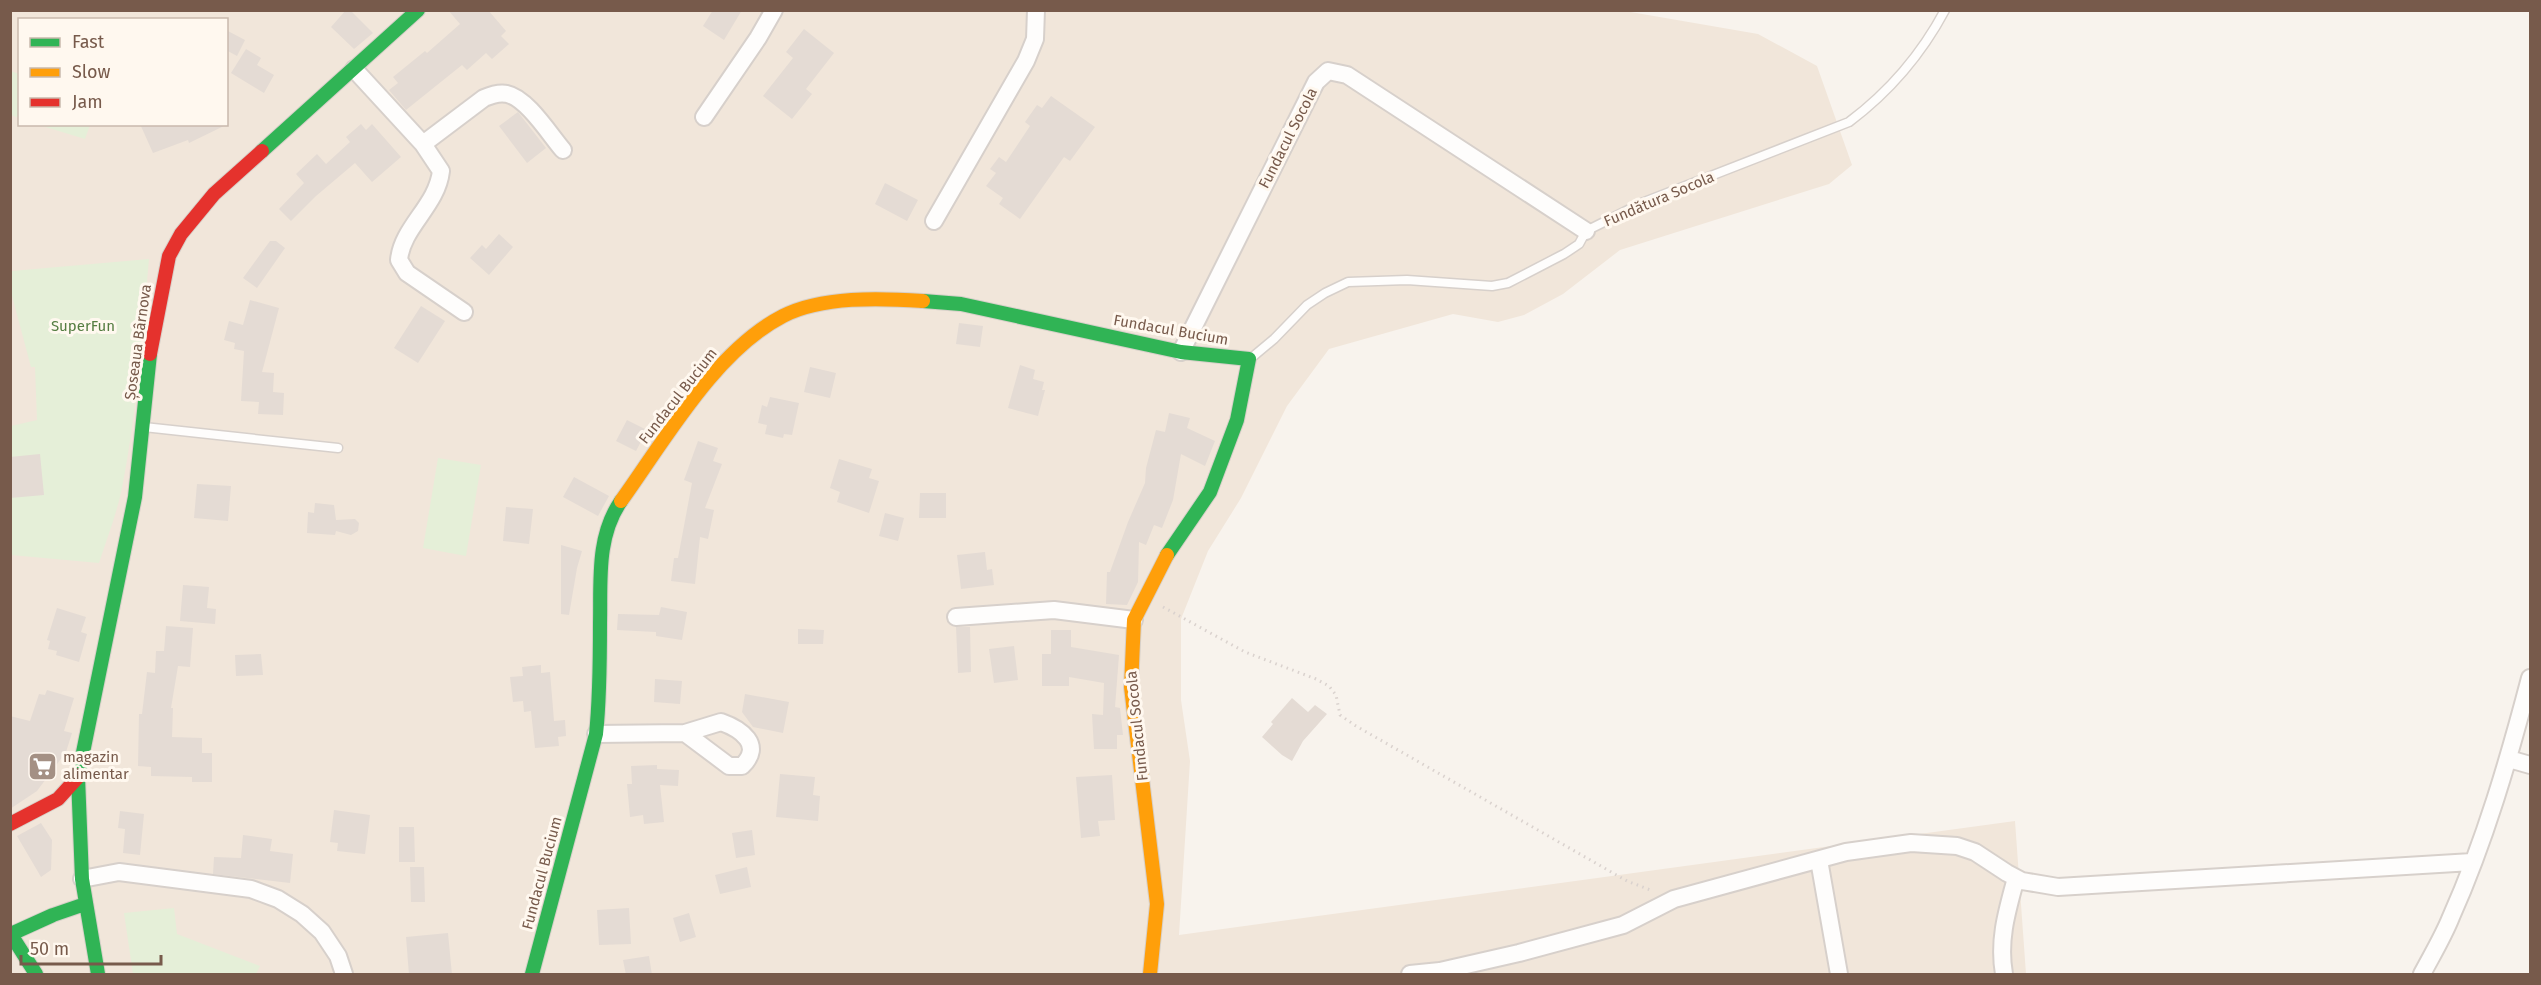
<svg xmlns="http://www.w3.org/2000/svg" width="2541" height="985" font-family="'Fira Sans',sans-serif">
<style>
.residential{fill:#f1e6da;fill-rule:evenodd}
.green{fill:#e5efd8}
.building{fill:#e4dbd4}
.lines{fill:none;stroke-linecap:round;stroke-linejoin:round}
.lane-casing{stroke:#d7d0cb;stroke-width:11}
.street-casing{stroke:#d7d0cb;stroke-width:20}
.fast-casing{stroke:#d7d0c9;stroke-width:16}
.slow-casing{stroke:#d7d0c9;stroke-width:16}
.jam-casing{stroke:#d7d0c9;stroke-width:16}
.path{stroke:#dad2ce;stroke-width:3;stroke-dasharray:1.5 4.5;stroke-linecap:butt}
.lane{stroke:#fefdfc;stroke-width:8}
.street{stroke:#fefdfc;stroke-width:16}
.fast{stroke:#30b455;stroke-width:14}
.slow{stroke:#ff9f0a;stroke-width:14}
.jam{stroke:#e5322d;stroke-width:14}
.labels{text-anchor:middle;dominant-baseline:central;stroke-width:6;stroke-linejoin:round;paint-order:stroke}
.street-label{font-size:15px;fill:#775a4b;stroke:#fff8ef}
.park-label{font-size:15px;fill:#557d42;stroke:#fff8ef}
.poi-label{font-size:15px;fill:#775a4b;stroke:#fff8ef;text-anchor:start}
</style>
<rect width="100%" height="100%" fill="#f8f3ed"/>
<path class="residential" d="M1619,10L1758,34L1817,66L1852,165L1829,184L1620,250L1563,294L1524,315L1498,322L1453,314L1329,349L1287,406L1241,498L1208,551L1181,619V700L1190,761L1179,935L2015,821L2026,974H11L10,11ZM20,20H226V124H20Z"/>
<path class="green" d="M11,71L19,74V118L11,115Z
M39,125L89,124L90,125L85,139Z
M149,259C142,335 137,412 122,488C117,513 107,538 99,563L11,555V426L37,420L35,367H31L11,292L12,271Z
M438,458L481,465L466,556L423,548Z
M174,908L177,934L260,966L256,974H133L124,913Z"/>
<path class="building" d="M346,10H350L373,33L354,49L331,27Z
M448,10H488L506,31L501,36L509,44L492,59L486,53L467,70L462,65L406,110L389,90L398,83L393,77L425,51L427,53L460,24Z
M713,10H742L724,40L703,26Z
M804,29L834,53L806,89L812,94L792,119L763,96L793,58L786,52Z
M226,30L245,40L237,56L226,50Z
M246,49L261,58L257,65L274,75L264,93L231,73Z
M1051,96L1095,127L1070,161L1064,157L1020,219L999,204L1003,198L986,186L996,173L990,169L999,157L1006,162L1030,126L1025,122L1037,105L1042,108Z
M518,112L546,148L527,163L499,126Z
M140,124H228L189,143L188,140L153,153Z
M361,124L366,130L372,124L401,157L372,182L355,163L316,196L291,221L279,209L304,183L296,174L317,154L326,164L350,142L346,137Z
M885,183L918,200L907,221L875,204Z
M499,234L513,247L489,275L470,258L482,245L486,249Z
M270,241H276L285,248L257,288L243,278Z
M250,300L279,308L262,372L274,373L273,392L284,393L283,415L258,414L259,402L241,401L244,351L234,349L235,343L224,340L229,321L243,325Z
M421,306L445,321L418,363L394,348Z
M959,323L983,326L980,347L956,344Z
M1020,365L1035,370L1033,379L1044,382L1042,390H1045L1038,416L1008,408Z
M810,367L836,373L830,398L804,392Z
M770,397L799,403L792,435L784,434L783,438L765,434L767,425L758,423L762,405L767,407Z
M1169,413L1190,418L1187,428L1215,441L1205,466L1181,454L1173,500L1162,528L1154,525L1146,545L1139,542L1138,582L1127,605L1106,604L1107,572H1110L1128,522L1145,483L1146,468L1156,430L1165,432Z
M627,420L647,430L636,451L616,441Z
M698,441L718,448L713,461L722,464L705,508L714,510L708,539L700,537L695,584L671,581L674,558H678L692,483L684,480Z
M40,454L44,495L10,498V457Z
M839,459L872,469L869,478L879,481L869,513L837,502L840,492L830,488Z
M574,477L609,496L598,516L563,497Z
M197,484L231,486L228,521L194,518Z
M920,493H946V518H919Z
M315,503L334,505L336,520L355,519L359,523L358,531L351,535L336,531L335,535L307,533L308,512L314,513Z
M506,507L533,509L529,544L503,541Z
M885,513L904,518L898,541L879,536Z
M561,545L582,551L577,568L569,615L561,614Z
M985,552L987,570L992,569L994,585L961,589L957,555Z
M183,585L209,587L207,608L216,609L215,624L180,621Z
M661,607L687,612L682,640L656,636V632L617,630L618,614L659,615Z
M57,608L86,617L81,632L87,634L79,662L56,655L57,651L48,649L50,641L47,640Z
M166,626L193,628L190,667L178,666L171,708H173L172,737L202,738V753H212V782H192V777L151,776V767L138,766L139,714H142L147,672L155,673L156,651H164Z
M956,627H970L971,672L958,673Z
M798,629L824,630L823,644H798Z
M1051,630H1071V647L1119,655L1115,707L1120,708L1123,735H1117V749H1094L1092,714L1103,715L1104,683L1069,677V686H1042V654H1051Z
M1014,646L1018,680L994,683L989,649Z
M261,654L263,675L236,676L235,655Z
M541,665V673L550,672L554,721L565,720L566,736L558,737L559,746L535,748L531,711L524,712L523,701L513,702L510,677L523,676L522,667Z
M655,679L682,681L680,704L654,702Z
M47,690L74,698L64,731L72,733L66,752L37,791L10,809V716L30,721L39,694L45,695Z
M745,694L789,702L783,733L753,727L742,712Z
M1292,698L1308,712L1315,705L1327,714L1303,741L1292,761L1282,755L1262,737L1273,724L1271,722Z
M657,765V769L679,770L678,786L660,785L664,822L644,824L643,815L630,817L627,784H632L631,766Z
M780,774L815,777L813,795L820,796L818,821L776,817Z
M1112,775L1115,820L1098,821L1100,836L1081,838L1076,777Z
M334,810L370,815L365,854L337,851L338,843L330,842Z
M120,811L144,814L140,855L123,853L125,829L118,828Z
M41,823L52,840L51,870L41,877L17,836Z
M399,827H414L415,862H399Z
M752,830L755,855L736,858L732,833Z
M243,835L272,839L270,851L293,854L290,883L213,874L214,857L241,858Z
M410,867H424L425,902H411Z
M747,867L751,887L720,894L715,875Z
M629,908L631,944L599,945L597,910Z
M689,913L696,937L680,942L673,918Z
M448,933L452,975H409L406,937Z
M649,956L652,975H626L623,960Z"/>
<g class="lines">
<defs>
<path id="lane" d="M1250,359L1274,339L1307,305L1325,293L1348,282L1407,280L1492,286L1508,283L1564,254L1579,244L1586,231L1644,202L1849,122C1889,92 1921,55 1945,10
M144,427L338,448"/>
<path id="street" d="M354,69L423,144L441,171C437,206 402,227 399,260L407,273L464,312
M704,117L758,38L774,10
M423,144L484,98C491,95 499,92 507,94C527,98 550,135 563,150
M934,221L1026,61L1035,39L1036,10
M1181,352L1316,82L1328,71L1347,75L1586,231
M956,617L1054,610L1134,620
M596,734L685,733L721,722C741,729 764,745 742,766H729L685,733
M2509,759L2530,765
M1819,860L1839,974
M82,879L119,872L251,889L278,899L302,914L322,932L338,956L344,974
M1410,974L1440,971L1519,953L1623,925L1674,899L1846,852L1911,843L1957,846L1975,852L2007,873L2022,881L2058,887L2472,862
M2004,974C1998,940 2007,911 2016,878
M2422,974C2432,955 2443,937 2451,917C2485,841 2509,758 2530,678"/>
<path id="fast" d="M262,151L418,10
M923,301L961,304L1181,352L1249,359L1237,420L1210,492L1167,555
M10,933L36,974
M11,934L53,915L85,904
M98,974L82,879L78,777L135,497L150,354
M532,974L596,734C600,697 600,660 600,623C601,582 596,537 621,501"/>
<path id="slow" d="M621,501C665,440 715,351 783,316C822,296 880,298 923,301
M1150,974L1157,904L1131,687L1134,620L1167,555"/>
<path id="jam" d="M150,354L169,256L181,234L214,194L262,151
M10,824L58,799L78,777"/>
</defs>
<use href="#lane" class="lane-casing"/>
<use href="#street" class="street-casing"/>
<use href="#fast" class="fast-casing"/>
<use href="#slow" class="slow-casing"/>
<use href="#jam" class="jam-casing"/>
<path class="path" d="M1163,607L1245,652L1316,679L1329,686L1336,695L1340,715L1356,726L1627,881L1653,891"/>
<use href="#lane" class="lane"/>
<use href="#street" class="street"/>
<use href="#fast" class="fast"/>
<use href="#slow" class="slow"/>
<use href="#jam" class="jam"/>
</g>
<defs>
<symbol id="supermarket-square" viewBox="-11 -11 22 22"><rect x="-9" y="-9" width="18" height="18" rx="4" fill="#a49084" stroke="#fff8ef"/><path d="M-6-5.5h2.5l.6 2H6L4.5 2H-2.5L-4.4-4H-6ZM-1.5 3.2a1.3 1.3 0 1 0 .1 0ZM3 3.2a1.3 1.3 0 1 0 .1 0Z" fill="#fff"/></symbol>
</defs>
<g fill-rule="evenodd">
<use href="#supermarket-square" x="26" y="750" width="33" height="33"/>
</g>
<g class="labels">
<g class="street-label">
<text transform="translate(1288 138) rotate(-63)">Fundacul Socola</text>
<text transform="translate(1659 199) rotate(-23)">Fundătura Socola</text>
<text transform="translate(1171 330) rotate(10)">Fundacul Bucium</text>
<text transform="translate(138 342) rotate(-82)">Șoseaua Bârnova</text>
<text transform="translate(678 396) rotate(-52)">Fundacul Bucium</text>
<text transform="translate(1137 726) rotate(-96)">Fundacul Socola</text>
<text transform="translate(542 873) rotate(-75)">Fundacul Bucium</text>
</g>
<g class="park-label">
<text x="83" y="326">SuperFun</text>
</g>
<g class="poi-label">
<text x="63" y="757">magazin<tspan x="63" dy="17">alimentar</tspan></text>
</g>
</g>
<rect width="2541" height="985" fill="none" stroke="#775a4b" stroke-width="24"/>
<rect x="18" y="18" width="210" height="108" fill="#fff8ef" stroke="#c9b9ad" stroke-width="1.5"/>
<rect x="30" y="38" width="30" height="9" fill="#30b455" stroke="#c9b9ad" stroke-width="1.5"/>
<text x="72" y="48" font-size="18" fill="#775a4b">Fast</text>
<rect x="30" y="68" width="30" height="9" fill="#ff9f0a" stroke="#c9b9ad" stroke-width="1.5"/>
<text x="72" y="78" font-size="18" fill="#775a4b">Slow</text>
<rect x="30" y="98" width="30" height="9" fill="#e5322d" stroke="#c9b9ad" stroke-width="1.5"/>
<text x="72" y="108" font-size="18" fill="#775a4b">Jam</text>
<path d="M21 955v9h140v-9" fill="none" stroke="#775a4b" stroke-width="3"/>
<text x="30" y="955" font-size="18" fill="#775a4b" stroke="#fff8ef" stroke-width="4.5" paint-order="stroke">50 m</text>
</svg>
